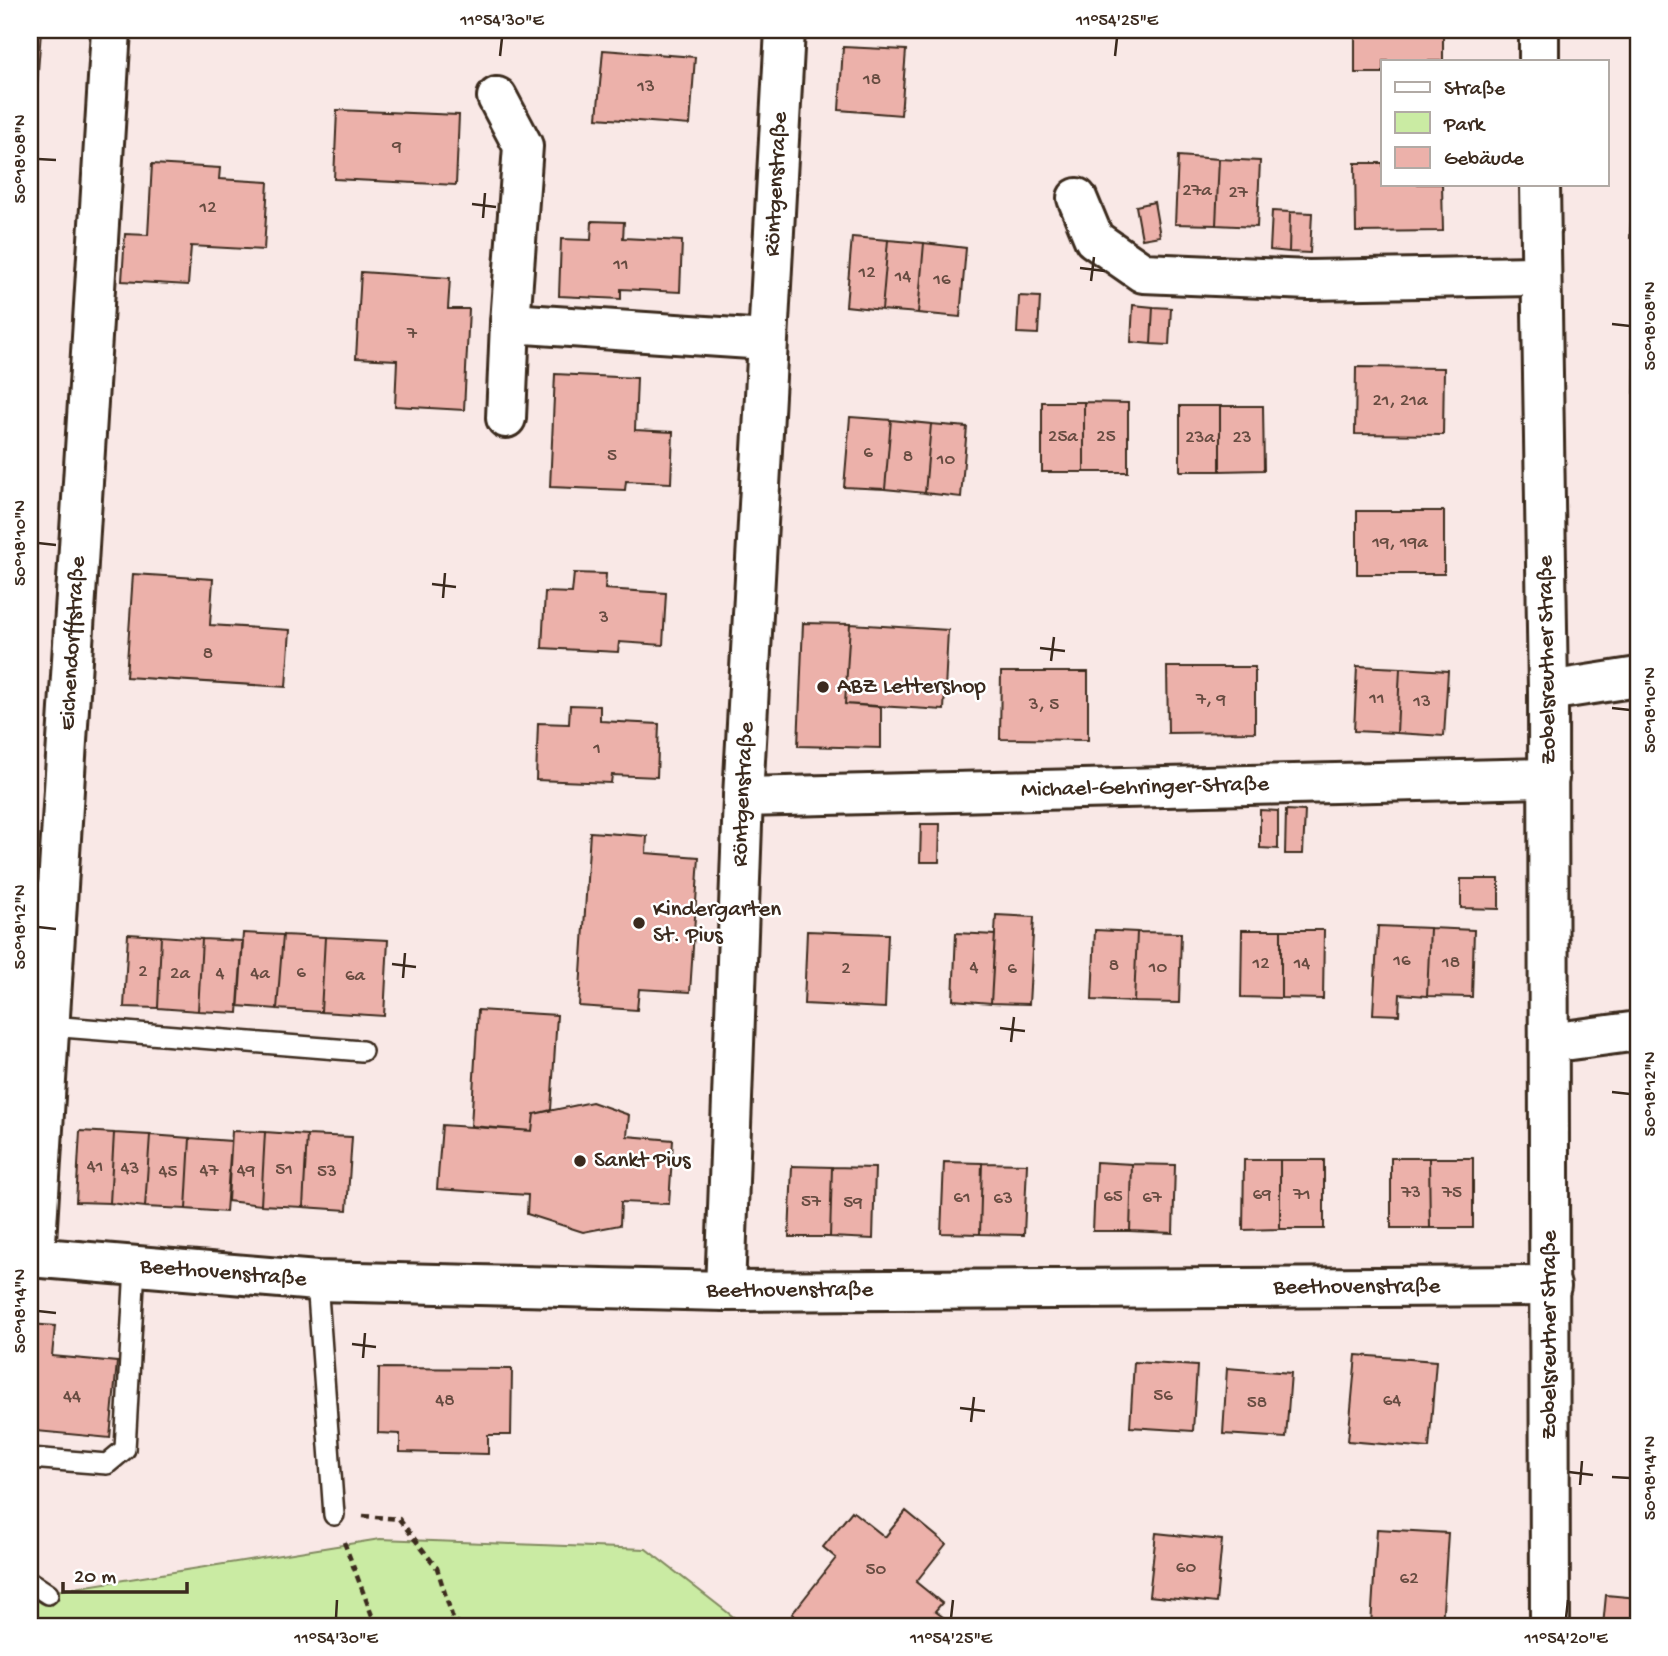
<svg xmlns="http://www.w3.org/2000/svg" width="1668" height="1656" font-family="'Gochi Hand',sans-serif">
<style>
.green{fill:#caeba3;stroke:#828a60;stroke-width:2}
.building{fill:#ecb1aa;stroke:#3b2a1e;stroke-width:2}
.lines{fill:none;stroke-linecap:round;stroke-linejoin:round}
.service-casing{stroke:#3b2a1e;stroke-width:24}
.minor-casing{stroke:#3b2a1e;stroke-width:44}
.tertiary-casing{stroke:#3b2a1e;stroke-width:44}
.path{stroke:#3b2a1e;stroke-width:4.5;stroke-dasharray:7 5;stroke-linecap:butt}
.service{stroke:#fff;stroke-width:19}
.minor{stroke:#fff;stroke-width:38}
.tertiary{stroke:#fff;stroke-width:38}
.ticks{fill:none;stroke:#3b2a1e;stroke-width:2.5}
.poi-dot{fill:#3b2a1e;stroke:#fff;stroke-width:2.5}
.labels{text-anchor:middle;dominant-baseline:central;stroke-width:5;stroke-linejoin:round;paint-order:stroke}
.number-label{font-size:19px;fill:#674c41}
.street-label{font-size:23px;fill:#3b2a1e;stroke:#fff}
.poi-label{font-size:23px;fill:#3b2a1e;stroke:#fff;text-anchor:start}
.neatline{fill:none;stroke:#3b2a1e;stroke-width:2.5}
.ticks-label{font-size:18px;text-anchor:middle;fill:#3b2a1e}
</style>
<rect width="100%" height="100%" fill="#f9e8e6"/>
<filter id="ink" filterUnits="userSpaceOnUse"><feTurbulence type="fractalNoise" baseFrequency=".0143" numOctaves="2"/><feDisplacementMap in="SourceGraphic" scale="14" xChannelSelector="R" yChannelSelector="G"/><feConvolveMatrix kernelMatrix="1 2 1 2 8 2 1 2 1" color-interpolation-filters="sRGB"/></filter>
<g filter="url(#ink)">
<path class="green" d="M380,1539L646,1549L745,1626H30V1595Z"/>
<path class="building" d="M1355,30H1443V61H1383V73H1355Z
M30,31H41L35,112L30,111Z
M843,47L906,50L901,115L839,110Z
M603,50L695,57L690,125L597,118Z
M337,110L459,115L456,185L334,179Z
M1178,156L1219,159L1216,225L1175,224Z
M1635,156H1638V238H1630Z
M1219,159L1260,161L1257,227L1216,225Z
M1355,163H1383V184H1442L1443,231L1356,232Z
M152,164L220,168L219,179L268,182L264,250L191,246L188,285L122,281L125,234L148,235Z
M1154,202L1160,236L1142,239L1136,206Z
M1272,211L1290,212L1289,252L1270,250Z
M1290,212L1312,213L1310,253L1289,252Z
M592,221L624,222L623,238L682,241L680,292L621,289V299L559,296L561,239L591,240Z
M852,237L888,240L882,310L846,306Z
M888,240L924,243L918,313L882,310Z
M924,243L966,248L960,317L918,313Z
M361,272L450,278L448,309H469L464,410L395,406L397,360L356,358Z
M1019,296L1040,297L1038,334L1017,333Z
M1636,299H1638V418H1634Z
M1133,305L1153,307L1151,344L1131,342Z
M1153,307L1171,308L1169,345L1151,344Z
M1356,367L1444,368L1443,435L1355,434Z
M555,374L637,378L635,430L673,432L671,483L626,481L625,490L550,487Z
M1042,402H1084V472H1042Z
M1084,402L1128,403V472H1084Z
M1180,406H1220V471H1180Z
M1220,406H1263L1264,470L1220,471Z
M850,417L891,420L885,489L844,487Z
M891,420L931,424L925,493L885,489Z
M931,424L967,427L961,497L925,493Z
M1635,501H1638V543L1633,542Z
M30,502H33L30,562Z
M1357,511H1444V574H1357Z
M1633,542L1638,543V585H1632Z
M574,573L606,574L605,589L666,593L663,645L619,642L618,652L542,648L545,592L572,593Z
M133,574L213,579L210,625L290,630L286,687L126,677Z
M803,623L850,624L845,704L881,707V748L798,746Z
M850,624L948,630L944,710L845,704Z
M1357,666L1400,668L1397,733L1354,731Z
M1167,667H1255V732L1168,733Z
M1400,668L1448,671L1444,736L1397,733Z
M1001,672H1088V740L1000,739Z
M570,705L600,706V721L659,724L657,777L612,775L611,783L536,780L538,723L569,724Z
M1260,810L1278,811V849L1260,848Z
M1286,810L1305,811L1303,854H1285Z
M921,824H940L939,862H920Z
M590,832L647,836L646,853L699,857L690,992L639,989L637,1010L579,1006Z
M1461,879H1499V909L1461,908Z
M1635,891H1638V985H1635Z
M996,915L1034,917L1029,1004L991,1003Z
M1378,926L1430,928L1427,996L1400,994L1399,1015L1373,1014Z
M1430,928L1474,930L1472,997L1427,996Z
M1095,930L1137,932L1134,1002L1092,1000Z
M1242,930H1281V998L1241,997Z
M1281,930H1324L1323,999L1281,998Z
M807,931L888,934L885,1008L804,1004Z
M1137,932L1181,933L1179,1003L1134,1002Z
M243,933L283,935L277,1009L238,1006Z
M956,933L995,935L991,1003L953,1000Z
M128,934L161,936L158,1008L124,1007Z
M283,935L325,937L321,1012L277,1009Z
M161,936L202,939L198,1011L158,1008Z
M325,937L388,940L384,1016L321,1012Z
M202,939L243,941L238,1013L198,1011Z
M478,1010L557,1015L551,1110L534,1114L532,1131L471,1126Z
M592,1102L629,1115L627,1136L673,1140L669,1204L621,1202L620,1225L583,1232L527,1214L528,1195L437,1189L442,1125L532,1131L534,1114Z
M80,1131L114,1133L110,1203L76,1202Z
M232,1131L265,1132L261,1205L228,1201Z
M265,1132L307,1135L303,1207L261,1205Z
M114,1133L150,1135L145,1207L110,1203Z
M150,1135L190,1138L186,1209L145,1207Z
M307,1135L352,1137L347,1210L303,1207Z
M190,1138L231,1141L226,1212L186,1209Z
M1391,1158H1429L1430,1228H1391Z
M1429,1158H1473V1228H1430Z
M1244,1160H1280V1229L1243,1230Z
M1280,1160H1324V1229H1280Z
M944,1162L982,1163L980,1234L941,1233Z
M1096,1162L1132,1164L1130,1231H1093Z
M982,1163L1027,1164L1024,1235L980,1234Z
M1132,1164L1175,1165L1173,1233L1130,1231Z
M792,1166L832,1167L830,1237H789Z
M832,1167L875,1168L873,1239L830,1237Z
M30,1324L55,1326L52,1356L117,1362L110,1438L37,1431L35,1440L30,1443Z
M1356,1355L1436,1361L1429,1448L1348,1441Z
M1134,1362L1197,1366L1193,1431L1130,1427Z
M379,1368L512,1369L511,1435H488V1454L400,1452V1434L378,1433Z
M1227,1368L1291,1373L1286,1438L1223,1434Z
M852,1511L885,1537L906,1511L946,1544L916,1582L942,1603L935,1611L955,1626H808L792,1614L836,1558L823,1547Z
M1377,1529L1448,1533L1442,1626H1371Z
M1156,1533L1222,1540L1216,1603L1149,1596Z
M1606,1595L1638,1598V1626H1603Z"/>
<g class="lines">
<defs>
<path id="service" d="M50,1026L362,1051
M317,1281L334,1515
M30,1458L107,1464L125,1449L135,1266
M30,1582L48,1594"/>
<g id="minor">
<path d="M1539,30V61"/>
<path d="M497,97L523,146L510,323"/>
<path d="M1540,184L1548,691"/>
<path d="M1077,198L1094,239L1143,273L1309,280L1541,276"/>
<path d="M506,418L510,323L766,340"/>
<path id="s1" d="M743,797L1549,778"/>
<path d="M1549,1043L1638,1031"/>
<path id="s2" d="M30,1257L317,1281L725,1291L1551,1286"/>
<path id="s3" d="M35,1258L111,30"/>
<path id="s4" d="M725,1291L743,797L785,30"/>
</g>
<path id="tertiary" d="M1550,1626L1548,691L1638,677"/>
</defs>
<use href="#service" class="service-casing"/>
<use href="#minor" class="minor-casing"/>
<use href="#tertiary" class="tertiary-casing"/>
<path class="path" d="M363,1516L399,1519L437,1568L453,1619L463,1626
M344,1542L376,1626"/>
<use href="#service" class="service"/>
<use href="#minor" class="minor"/>
<use href="#tertiary" class="tertiary"/>
</g>
</g>
<path class="ticks" d="M500,56L502,38M1115,56L1117,38M38,159L56,160M472,204L496,207M483,218L485,193M1080,268L1105,271M1091,281L1094,257M1612,324L1630,326M38,543L56,545M432,584L456,587M443,598L445,573M1040,648L1065,651M1051,661L1054,637M1612,708L1630,710M38,927L56,929M392,964L416,967M403,978L405,953M1000,1028L1025,1031M1011,1042L1014,1017M1612,1092L1630,1094M38,1311L56,1313M352,1344L376,1347M363,1358L365,1333M960,1408L985,1411M971,1422L974,1397M1569,1472L1593,1475M1612,1477L1630,1478M1580,1485L1582,1461M336,1618L337,1600M951,1618L953,1600M1566,1618L1568,1600"/>
<g class="poi-dot">
<circle cx="823" cy="687" r="7"/>
<circle cx="639" cy="923" r="7"/>
<circle cx="580" cy="1161" r="7"/>
</g>
<g class="labels">
<g class="number-label">
<text x="872" y="80">18</text>
<text x="646" y="87">13</text>
<text x="397" y="147">9</text>
<text x="1197" y="191">27a</text>
<text x="1238" y="193">27</text>
<text x="208" y="208">12</text>
<text x="621" y="265">11</text>
<text x="867" y="273">12</text>
<text x="903" y="277">14</text>
<text x="942" y="280">16</text>
<text x="412" y="334">7</text>
<text x="1400" y="401">21, 21a</text>
<text x="1063" y="437">25a</text>
<text x="1106" y="437">25</text>
<text x="1200" y="438">23a</text>
<text x="1242" y="438">23</text>
<text x="868" y="453">6</text>
<text x="612" y="456">5</text>
<text x="908" y="457">8</text>
<text x="946" y="460">10</text>
<text x="1400" y="543">19, 19a</text>
<text x="604" y="618">3</text>
<text x="208" y="654">8</text>
<text x="1377" y="699">11</text>
<text x="1211" y="700">7, 9</text>
<text x="1422" y="702">13</text>
<text x="1044" y="705">3, 5</text>
<text x="597" y="749">1</text>
<text x="1402" y="961">16</text>
<text x="1451" y="963">18</text>
<text x="1261" y="964">12</text>
<text x="1302" y="964">14</text>
<text x="1114" y="966">8</text>
<text x="974" y="968">4</text>
<text x="1158" y="968">10</text>
<text x="846" y="969">2</text>
<text x="1012" y="969">6</text>
<text x="143" y="972">2</text>
<text x="301" y="973">6</text>
<text x="180" y="974">2a</text>
<text x="220" y="974">4</text>
<text x="260" y="974">4a</text>
<text x="355" y="976">6a</text>
<text x="95" y="1167">41</text>
<text x="130" y="1169">43</text>
<text x="284" y="1170">51</text>
<text x="209" y="1171">47</text>
<text x="246" y="1171">49</text>
<text x="168" y="1172">45</text>
<text x="327" y="1172">53</text>
<text x="1411" y="1193">73</text>
<text x="1452" y="1193">75</text>
<text x="1262" y="1195">69</text>
<text x="1302" y="1195">71</text>
<text x="1113" y="1197">65</text>
<text x="962" y="1198">61</text>
<text x="1152" y="1198">67</text>
<text x="1003" y="1199">63</text>
<text x="811" y="1202">57</text>
<text x="853" y="1203">59</text>
<text x="1163" y="1396">56</text>
<text x="72" y="1397">44</text>
<text x="445" y="1401">48</text>
<text x="1392" y="1401">64</text>
<text x="1257" y="1403">58</text>
<text x="1186" y="1568">60</text>
<text x="876" y="1570">50</text>
<text x="1409" y="1579">62</text>
</g>
<g class="street-label">
<text stroke="none"><textPath href="#s4" startOffset="1108">Röntgenstraße</textPath></text>
<text stroke="none"><textPath href="#s3" startOffset="616">Eichendorffstraße</textPath></text>
<text transform="translate(1548 660) rotate(-91)">Zobelsreuther Straße</text>
<text stroke="none"><textPath href="#s1" startOffset="402">Michael-Gehringer-Straße</textPath></text>
<text stroke="none"><textPath href="#s4" startOffset="497">Röntgenstraße</textPath></text>
<text stroke="none"><textPath href="#s2" startOffset="194">Beethovenstraße</textPath></text>
<text stroke="none"><textPath href="#s2" startOffset="1328">Beethovenstraße</textPath></text>
<text stroke="none"><textPath href="#s2" startOffset="761">Beethovenstraße</textPath></text>
<text transform="translate(1550 1335) rotate(-90)">Zobelsreuther Straße</text>
</g>
<g class="poi-label">
<text x="837" y="687">ABZ Lettershop</text>
<text x="653" y="910">Kindergarten<tspan x="653" dy="26">St. Pius</tspan></text>
<text x="594" y="1161">Sankt Pius</text>
</g>
</g>
<rect width="1668" height="1656" fill="none" stroke="#fff" stroke-width="77"/>
<rect x="1381" y="60" width="228" height="126" fill="#ffffff" stroke="#b1aaa5" stroke-width="2"/>
<rect x="1395" y="82" width="35" height="10" fill="#ffffff" stroke="#b1aaa5" stroke-width="2"/>
<text x="1444" y="94" font-size="21" fill="#3b2a1e">Straße</text>
<rect x="1395" y="112" width="35" height="21" fill="#caeba3" stroke="#b1aaa5" stroke-width="2"/>
<text x="1444" y="130" font-size="21" fill="#3b2a1e">Park</text>
<rect x="1395" y="147" width="35" height="21" fill="#ecb1aa" stroke="#b1aaa5" stroke-width="2"/>
<text x="1444" y="164" font-size="21" fill="#3b2a1e">Gebäude</text>
<path d="M63 1582v10h124v-10" fill="none" stroke="#3b2a1e" stroke-width="3.5"/>
<text x="74" y="1582" font-size="21" fill="#3b2a1e" stroke="#ffffff" stroke-width="5" paint-order="stroke">20 m</text>
<rect x="38" y="38" width="1592" height="1580" class="neatline"/>
<g class="ticks-label">
<text x="502" y="25">11°54'30"E</text>
<text x="1117" y="25">11°54'25"E</text>
<text transform="translate(19 159) rotate(-90)" y="6">50°18'08"N</text>
<text transform="translate(1649 326) rotate(-90)" y="6">50°18'08"N</text>
<text transform="translate(19 543) rotate(-90)" y="6">50°18'10"N</text>
<text transform="translate(1649 710) rotate(-90)" y="6">50°18'10"N</text>
<text transform="translate(19 927) rotate(-90)" y="6">50°18'12"N</text>
<text transform="translate(1649 1094) rotate(-90)" y="6">50°18'12"N</text>
<text transform="translate(19 1311) rotate(-90)" y="6">50°18'14"N</text>
<text transform="translate(1649 1478) rotate(-90)" y="6">50°18'14"N</text>
<text x="336" y="1643">11°54'30"E</text>
<text x="951" y="1643">11°54'25"E</text>
<text x="1566" y="1643">11°54'20"E</text>
</g>
</svg>
